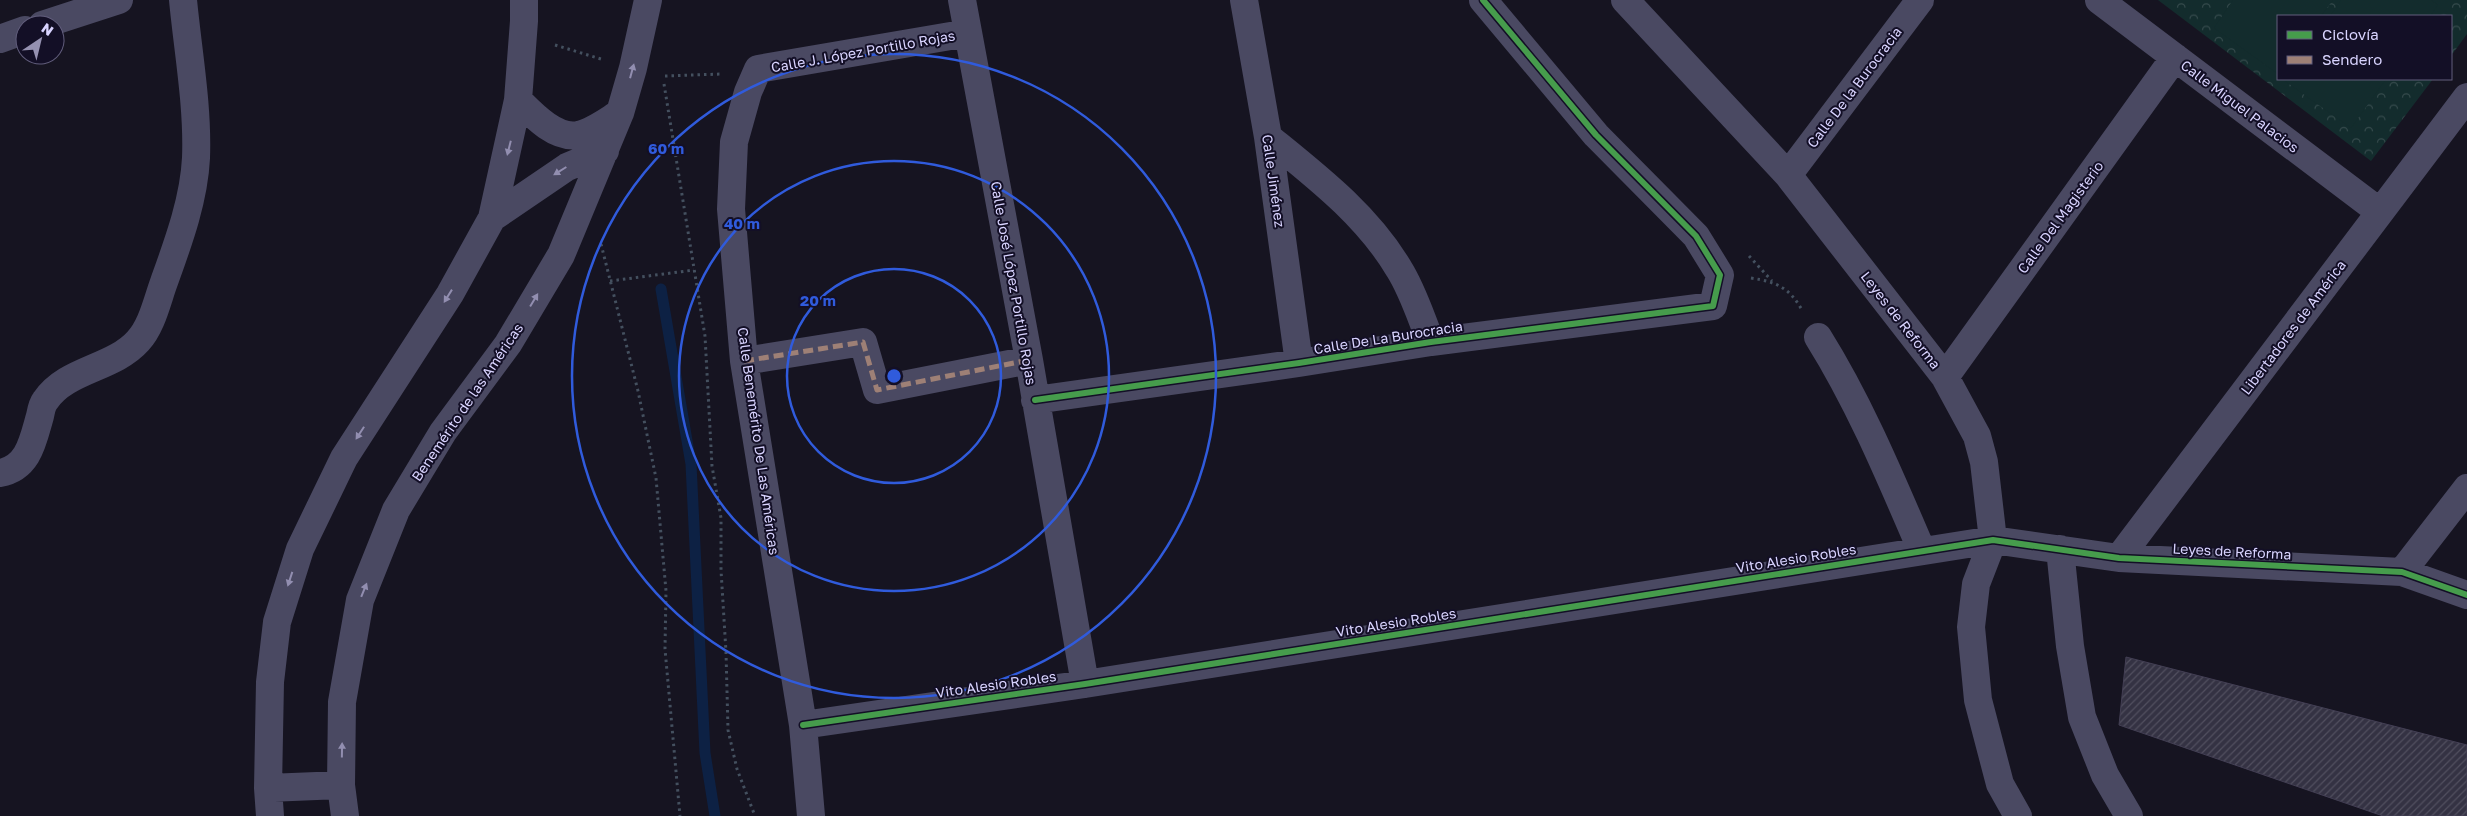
<svg xmlns="http://www.w3.org/2000/svg" width="2467" height="816" font-family="'Golos Text',sans-serif">
<style>
.forest{fill:url(#forest-crowns)}
.garden{fill:#132c2d}
.lines{fill:none;stroke-linecap:round;stroke-linejoin:round}
.stream{stroke:#0d2144;stroke-width:11}
.building{fill:url(#building-hatch);stroke:#433f54}
.path{stroke:#44505f;stroke-width:3;stroke-dasharray:2.5 4;stroke-linecap:butt}
.minor{stroke:#4a4962;stroke-width:28}
.quiet{stroke:#9e8076;stroke-width:5;stroke-dasharray:10 5;stroke-linecap:butt}
.cycleway-casing{stroke:#130f26;stroke-width:9}
.cycleway{stroke:#469c4c;stroke-width:6}
.oneway{fill:#928eb0}
.ring{fill:none;stroke:#305bdc;stroke-width:2.5}
.labels{text-anchor:middle;dominant-baseline:central;stroke-width:4;stroke-linejoin:round;paint-order:stroke}
.street-label{font-size:14px;fill:#d9d4ff;stroke:#130f26}
.centre{fill:#305bdc;stroke:#130f26;stroke-width:2.5}
.ring-label{font-size:15px;text-anchor:middle;font-weight:bold;fill:#305bdc;stroke:#130f26;stroke-width:4;stroke-linejoin:round;paint-order:stroke}
</style>
<defs>
<pattern id="forest-crowns" width="20" height="18" patternUnits="userSpaceOnUse" patternTransform="scale(1.25)"><rect width="20" height="18" fill="#132c2d"/><path d="M2 6a3 3 0 1 1 6 0M12 15a3 3 0 1 1 6 0" fill="none" stroke="#354a4c"/></pattern>
<pattern id="building-hatch" width="6" height="6" patternUnits="userSpaceOnUse" patternTransform="scale(1.25)"><rect width="6" height="6" fill="#343243"/><path d="M-1 1l2-2M0 6l6-6M5 7l2-2" fill="none" stroke="#514f5f"/></pattern>
</defs>
<rect width="100%" height="100%" fill="#161421"/>
<path class="forest" d="M2158,0H2467V34L2451,56V16H2278V79H2433L2371,161Z"/>
<path class="garden" d="M2233,0H2333L2321,16H2278V74L2214,28Z
M2341,0H2431L2438,5L2430,16H2330Z
M2286,79H2386L2351,128L2285,81Z"/>
<g class="lines">
<path class="stream" d="M661,289L691,464L705,753L715,816"/>
</g>
<path class="building" d="M2126,657L2467,745V816H2383L2119,725Z"/>
<g class="lines">
<path class="path" d="M555,45L601,59
M665,76L721,74
M664,84L705,336L712,466L721,518V570L726,652L728,730L737,769L755,816
M601,244L638,391L656,478L666,591L665,649L680,816
M1749,256L1772,281
M1751,278C1776,282 1789,287 1802,310
M610,281L694,270"/>
<path class="minor" d="M962,0L1029,360L1085,684
M1244,0L1268,137L1299,363
M1625,0L1788,175L1945,377L1977,436L1984,462L1993,540L1976,584L1971,627L1978,700L2000,784L2018,816
M2099,0L2380,212
M42,25L119,0
M0,39L25,30
M518,100C532,114 555,139 578,135C593,132 607,121 620,113
M1268,137C1316,176 1367,215 1399,269C1413,291 1421,318 1431,342
M1788,175L1920,0
M492,218L567,167L605,151
M1818,337C1860,404 1891,479 1922,551
M744,361L863,342L877,390L1029,360
M1945,377L2175,57
M1035,400L1299,363L1431,342L1713,306L1720,275L1696,236L1596,135L1483,0
M0,473C29,468 33,440 40,416C41,411 42,405 45,401C66,369 113,369 138,341C152,326 157,301 164,282C178,243 194,200 196,158C198,106 188,52 183,0
M2060,549L2070,646L2082,717L2105,775L2129,816
M2119,558L2467,97
M2402,572L2467,488
M803,725L1085,684L1993,540L2119,558L2402,572L2467,595
M268,788L341,785
M270,816L268,788L270,682L277,622L300,549L344,458L450,294L492,218L518,100L524,21V0
M345,816L341,785L342,702L360,600L396,510L443,432L508,344L561,255L620,113L633,68L648,0
M811,816L803,725L744,361L731,209L734,142L748,92L758,69L968,33"/>
<path class="quiet" d="M744,361L863,342L877,390L1029,360"/>
<defs>
<path id="cycleway" d="M1035,400L1299,363L1431,342L1713,306L1720,275L1696,236L1596,135L1483,0
M803,725L1085,684L1993,540L2119,558L2402,572L2467,595"/>
</defs>
<use href="#cycleway" class="cycleway-casing"/>
<use href="#cycleway" class="cycleway"/>
</g>
<defs><path id="oneway-solid" d="M-6-.8H1V-3.2L6.5 0L1 3.2V.8H-6Z" transform="scale(1.25)"/></defs>
<g class="oneway">
<use href="#oneway-solid" transform="translate(632 71) rotate(-75)"/>
<use href="#oneway-solid" transform="translate(509 148) rotate(104)"/>
<use href="#oneway-solid" transform="translate(560 171) rotate(148)"/>
<use href="#oneway-solid" transform="translate(448 296) rotate(122)"/>
<use href="#oneway-solid" transform="translate(534 300) rotate(-59)"/>
<use href="#oneway-solid" transform="translate(360 433) rotate(123)"/>
<use href="#oneway-solid" transform="translate(290 579) rotate(108)"/>
<use href="#oneway-solid" transform="translate(364 590) rotate(-68)"/>
<use href="#oneway-solid" transform="translate(342 750) rotate(-89)"/>
</g>
<g class="ring">
<circle cx="894" cy="376" r="107"/>
<circle cx="894" cy="376" r="215"/>
<circle cx="894" cy="376" r="322"/>
</g>
<g class="labels">
<g class="street-label">
<text transform="translate(863 51) rotate(-10)">Calle J. López Portillo Rojas</text>
<text transform="translate(1854 87) rotate(-53)">Calle De la Burocracia</text>
<text transform="translate(2240 106) rotate(37)">Calle Miguel Palacios</text>
<text transform="translate(1274 181) rotate(82)">Calle Jiménez</text>
<text transform="translate(2060 217) rotate(-54)">Calle Del Magisterio</text>
<text transform="translate(1014 283) rotate(80)">Calle José López Portillo Rojas</text>
<text transform="translate(1901 320) rotate(52)">Leyes de Reforma</text>
<text transform="translate(2293 327) rotate(-53)">Libertadores de América</text>
<text transform="translate(1388 337) rotate(-9)">Calle De La Burocracia</text>
<text transform="translate(467 402) rotate(-56)">Benemérito de las Américas</text>
<text transform="translate(759 441) rotate(82)">Calle Benemérito De Las Américas</text>
<text transform="translate(2232 551) rotate(3)">Leyes de Reforma</text>
<text transform="translate(1796 558) rotate(-9)">Vito Alesio Robles</text>
<text transform="translate(1396 622) rotate(-9)">Vito Alesio Robles</text>
<text transform="translate(996 684) rotate(-8)">Vito Alesio Robles</text>
</g>
</g>
<circle cx="894" cy="376" r="8" class="centre"/>
<g class="ring-label">
<text x="666" y="154">60 m</text>
<text x="742" y="229">40 m</text>
<text x="818" y="306">20 m</text>
</g>
<rect x="2277" y="15" width="175" height="65" fill="#130f26" stroke="#625e7d"/>
<rect x="2287" y="31" width="25" height="8" fill="#469c4c" stroke="#625e7d"/>
<text x="2322" y="40" font-size="15" fill="#d9d4ff">Ciclovía</text>
<rect x="2287" y="56" width="25" height="8" fill="#9e8076" stroke="#625e7d"/>
<text x="2322" y="65" font-size="15" fill="#d9d4ff">Sendero</text>
<g transform="translate(40 40) rotate(35)"><circle r="24" fill="#130f26" stroke="#625e7d"/>
<path d="M0-4L9 19L0 12L-9 19Z" fill="#9591b1"/>
<text y="-8" font-size="14" font-weight="bold" text-anchor="middle" fill="#d9d4ff">N</text>
</g>
</svg>
